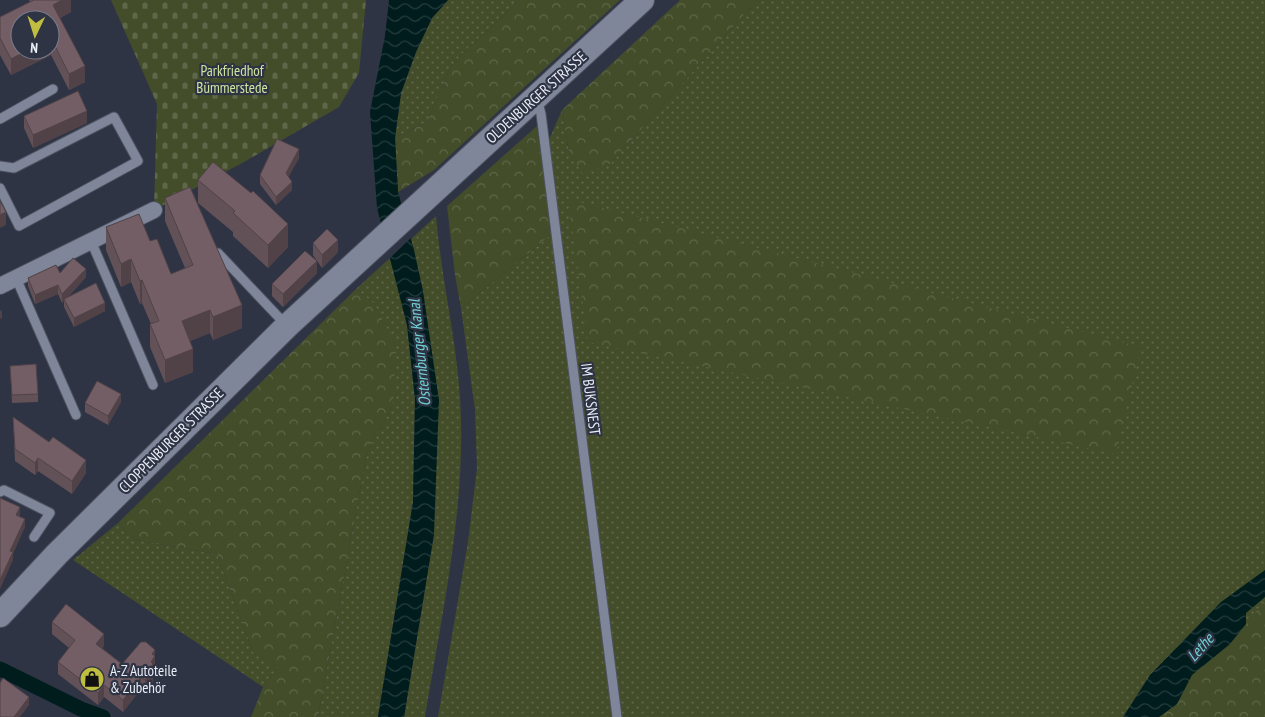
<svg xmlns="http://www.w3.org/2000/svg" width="1265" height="717" font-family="'PT Sans Narrow',sans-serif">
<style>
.grass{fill:url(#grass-dots)}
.forest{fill:url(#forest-crowns)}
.cemetery{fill:url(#cemetery-stones)}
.water{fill:url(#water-waves)}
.pier{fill:#2e3444}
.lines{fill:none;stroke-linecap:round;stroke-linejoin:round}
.canal{stroke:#001c1d;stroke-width:15}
.service-casing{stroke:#4d5260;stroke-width:11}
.minor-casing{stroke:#4d5260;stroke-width:18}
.secondary-casing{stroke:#4d5260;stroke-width:26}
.service{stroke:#7f8699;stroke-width:9}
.minor{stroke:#7f8699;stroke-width:16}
.secondary{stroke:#7f8699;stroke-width:24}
.wall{fill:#635158}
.shaded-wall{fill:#504247}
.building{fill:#735e66;stroke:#504247}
.labels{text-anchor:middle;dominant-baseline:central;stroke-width:4.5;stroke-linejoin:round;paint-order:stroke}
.park-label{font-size:15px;fill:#cfe4a0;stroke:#2e3444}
.street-label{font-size:15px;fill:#ebeef9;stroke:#2e3444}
.poi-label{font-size:15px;fill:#ebeef9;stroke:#2e3444;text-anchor:start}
.water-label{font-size:16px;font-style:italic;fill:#70d1d3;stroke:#2e3444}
</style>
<defs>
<pattern id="grass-dots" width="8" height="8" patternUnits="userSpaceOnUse" patternTransform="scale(1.25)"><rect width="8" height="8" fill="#434d29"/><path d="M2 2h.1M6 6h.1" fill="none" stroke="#5e6749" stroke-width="1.8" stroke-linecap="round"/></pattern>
<pattern id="forest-crowns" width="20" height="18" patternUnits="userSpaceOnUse" patternTransform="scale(1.25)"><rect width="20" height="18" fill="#434d29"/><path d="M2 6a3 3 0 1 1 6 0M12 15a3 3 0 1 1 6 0" fill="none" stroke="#5e6749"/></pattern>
<pattern id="cemetery-stones" width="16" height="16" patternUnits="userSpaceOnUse" patternTransform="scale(1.25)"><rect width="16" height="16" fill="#434d29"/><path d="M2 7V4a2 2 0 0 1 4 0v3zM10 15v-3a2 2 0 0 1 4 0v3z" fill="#5e6749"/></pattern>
<pattern id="water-waves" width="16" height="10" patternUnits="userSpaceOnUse" patternTransform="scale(1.25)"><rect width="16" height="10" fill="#001c1d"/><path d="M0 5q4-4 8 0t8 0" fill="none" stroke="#253d3f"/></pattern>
</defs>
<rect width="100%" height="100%" fill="#2e3444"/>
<path class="grass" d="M448,0H520L463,53L450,68L427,122L395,138L401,93L416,52L432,18Z
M757,0H1265V717H438L468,542L477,468L475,410L461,308L552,234L542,156L562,110L569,153L610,164Z
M436,216C441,277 456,337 460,397C467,504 442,612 425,717H404L434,534L414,250L411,239Z
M391,257L407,325L415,399L413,502L378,717H318L367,452L393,405L374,304L356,289Z
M118,523L135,540L217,554L253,652L278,667L263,687L73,560Z"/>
<path class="forest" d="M520,0H620L434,170L398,192L395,138L427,122L450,68L463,53Z
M680,0H757L610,164L583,174L569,153L562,110Z
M537,126L552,234L461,308L455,275L447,206Z
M568,199L1141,347L1116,454L588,342Z
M356,289L374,304L396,345L393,405L367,452L318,717H251L263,687L278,667L253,652L217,554L135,540L118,523Z
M1265,603V717H1159L1177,704L1192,675L1230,644L1262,604Z"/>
<path class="cemetery" d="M111,0H366L359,73L339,107L244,162L154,210L157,104Z"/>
<path class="water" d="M389,0H448L432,18L416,52L401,93L395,138L398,192L414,250L423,291L439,400L434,534L404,717H378L413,502L415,399L407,325L377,208L370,112L385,36Z
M1265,570V597L1246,613V624L1230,644L1192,675L1177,704L1159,717H1123L1150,675L1221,602Z"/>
<path class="pier" d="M403,202L413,236L389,259L379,225Z"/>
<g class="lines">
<path class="canal" d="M0,669L81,709L103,717"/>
<defs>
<path id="service" d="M537,98L541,114L617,717
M0,119L53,89
M0,166L14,168L114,117L138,161L19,226L0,188
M91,241L153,385
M218,253L287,326
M16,278L76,415
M0,492L4,490L50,513L34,537"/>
<path id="minor" d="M0,286L154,210"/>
<path id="secondary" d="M0,615L57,554L287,326L642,0"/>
</defs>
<use href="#service" class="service-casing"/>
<use href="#minor" class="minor-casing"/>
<use href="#secondary" class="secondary-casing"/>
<use href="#service" class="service"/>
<use href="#minor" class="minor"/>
<use href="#secondary" class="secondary"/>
</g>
<path class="wall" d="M29,0H71V12L60,18L85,82L69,90L51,55L11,75L0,55V17L30,2Z
M24,116L87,123L33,148L24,128Z
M299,158L288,177L292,190L276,205L260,184V175Z
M198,180L288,247L268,268L233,236V232L198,203Z
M165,198L242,328L213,340L210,333L190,341L193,372L165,383L150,347V324H151L142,303L140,304L131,282L121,287L106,250V227L150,241L171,274L185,268L165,221Z
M313,243L338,252L322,268L313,255Z
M60,273L86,277L68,297L105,311L74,327L64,307V301L62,303L58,294L35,304L28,286V278Z
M317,273L283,307L272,296V284Z
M10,366L38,394V402L12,403Z
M121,402L108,425L85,412V403Z
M13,417L86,473L72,494L38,471L35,475L15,461Z
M52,622L104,646L102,648L122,664L155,650V668L153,671V683L145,692L141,689L123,712L104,697L98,705L58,674V662L69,648L52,634Z"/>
<path class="shaded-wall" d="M62,0H71V12L53,21V5Z
M51,38V55L11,75V59L28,50H50Z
M85,66V82L69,90V74Z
M87,111V123L33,148V135Z
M299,149V158L286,182V173Z
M292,182V190L276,205V197Z
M6,212V225L0,228V215Z
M288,224V247L268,268V245Z
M338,240V252L322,268V255Z
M131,259V282L121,287V264Z
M317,261V273L283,307V294Z
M86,269V277L65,300L64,299V301L62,303V294Z
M142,280V303L140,304V281Z
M58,285V294L35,304V295Z
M105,303V311L74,327V318Z
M242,305V328L213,340V317Z
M2,310V318L0,319V311Z
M210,310V333L182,344V321Z
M193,349V372L165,383V360Z
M121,394V402L108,425V416Z
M38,458V471L35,475V463Z
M86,460V473L72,494V481Z
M20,507V515L16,523V515Z
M25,519V527L13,554V560L0,589V580L10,551Z
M104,634V646L96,656V644Z
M155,650V668L153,671V683L145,692V680L152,654Z
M141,677V689L123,712V700Z
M104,685V697L98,705V693Z
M29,697V705L20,717H14Z"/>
<path class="building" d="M34,0H62L53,5L85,66L69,74L51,38L50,39V20H20V50H28L11,59L0,38V17Z
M78,91L87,111L33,135L24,116Z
M277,139L299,149L286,173L292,182L276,197L260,175Z
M213,162L251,193L253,191L288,224L268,245L233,213L235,211L198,180Z
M190,187L242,305L213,317L210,310L182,321L193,349L165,360L150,324L159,321L142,280L140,281L131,259L121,264L106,227L139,214L150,241L157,239L171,274L193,265L165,198Z
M0,201L6,212L0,215Z
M327,229L338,240L322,255L313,243Z
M305,251L317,261L283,294L272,284Z
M73,258L86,269L62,294L58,285L35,295L28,278L56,265L60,273Z
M96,283L105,303L74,318L64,299Z
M36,364L38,394L12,395L10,366Z
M97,381L121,394L108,416L85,403Z
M13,417L49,442L53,437L86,460L72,481L38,458L35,463L15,449Z
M0,498L20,507L16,515L25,519L10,551L13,552L0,580Z
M66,604L104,634L96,644L122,664L141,642H146L155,650L152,654L155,656L151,662L153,664L150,668L153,671L145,680L141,677L123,700L104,685L98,693L58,662L75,640L52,622Z
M3,678L29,697L14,717H0V683Z"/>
<defs>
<symbol id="shop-disc" viewBox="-11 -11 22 22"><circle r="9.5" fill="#c0be40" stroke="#2e3444"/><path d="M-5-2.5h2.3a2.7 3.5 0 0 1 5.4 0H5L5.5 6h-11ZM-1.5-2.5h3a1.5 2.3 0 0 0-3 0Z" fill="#111"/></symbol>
</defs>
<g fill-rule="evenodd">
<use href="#shop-disc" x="78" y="665" width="28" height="28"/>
</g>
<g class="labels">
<g class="park-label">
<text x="232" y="70">Parkfriedhof<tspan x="232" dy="17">Bümmerstede</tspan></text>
</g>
<g class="street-label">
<text transform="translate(536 97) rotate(-42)">OLDENBURGER STRASSE</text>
<text transform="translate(591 399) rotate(83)">IM BUKSNEST</text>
<text transform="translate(171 440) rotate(-45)">CLOPPENBURGER STRASSE</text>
</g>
<g class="poi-label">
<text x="110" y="670">A-Z Autoteile<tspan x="110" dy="17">&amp; Zubehör</tspan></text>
</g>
<g class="water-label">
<text transform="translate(419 353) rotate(-96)">Osternburger Kanal</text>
<text transform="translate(1200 647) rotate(-48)">Lethe</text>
</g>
</g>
<g transform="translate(35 35) rotate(184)"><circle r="24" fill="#2e3444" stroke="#7a7e8c"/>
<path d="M0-4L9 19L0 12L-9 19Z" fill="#c0be40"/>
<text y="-8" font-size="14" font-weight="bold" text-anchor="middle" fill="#ebeef9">N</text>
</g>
</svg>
